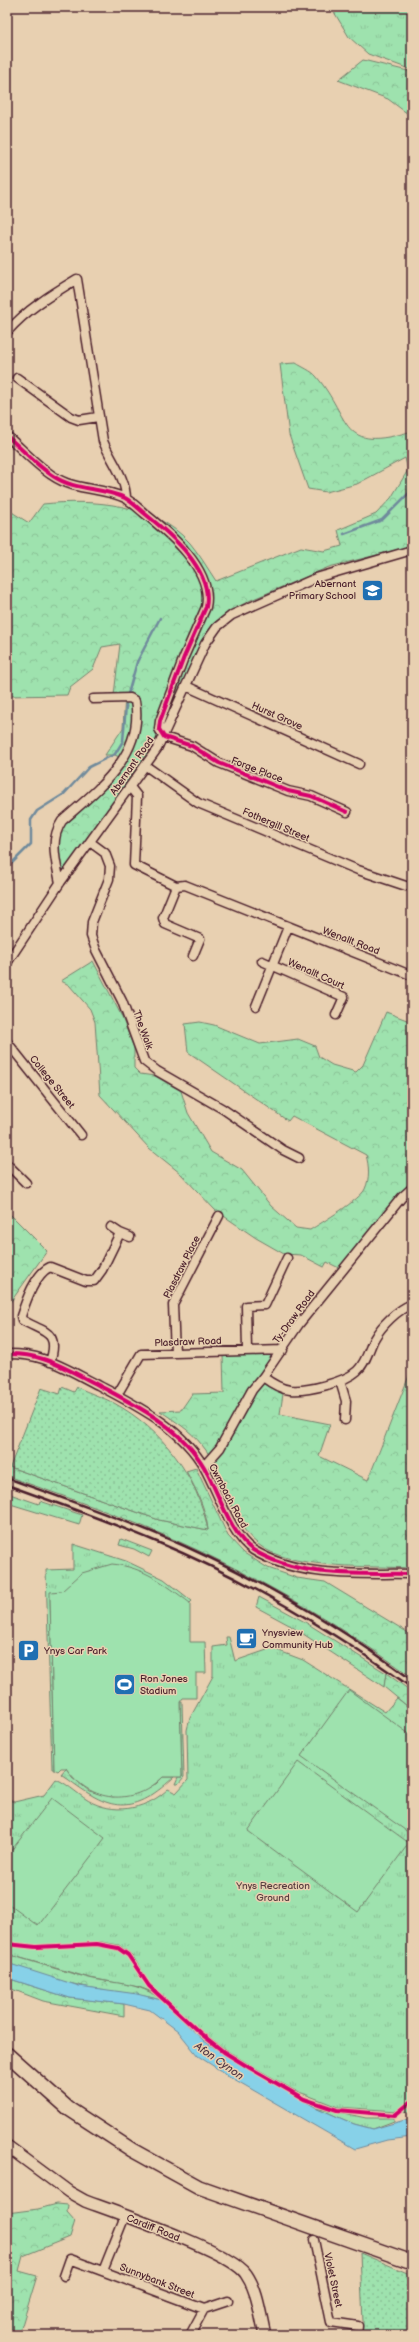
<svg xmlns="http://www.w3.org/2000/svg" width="419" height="2342" font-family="'Balsamiq Sans',sans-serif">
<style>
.grass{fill:url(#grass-tufts);stroke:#74806c}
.forest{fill:url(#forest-crowns);stroke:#74806c}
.garden{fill:url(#garden-dots);stroke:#74806c}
.pitch{fill:#9ee2ae;stroke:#74806c}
.water{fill:#87d1e8;stroke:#6f8a9c}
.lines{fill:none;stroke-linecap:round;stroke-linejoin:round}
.stream{stroke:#6f8a9c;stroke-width:2.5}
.street-casing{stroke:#4a1f2b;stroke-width:11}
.secondary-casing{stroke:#4a1f2b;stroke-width:14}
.primary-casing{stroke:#4a1f2b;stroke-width:16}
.street{stroke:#e8d0b1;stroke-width:8}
.secondary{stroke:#e8d0b1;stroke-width:11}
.primary{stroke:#e8d0b1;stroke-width:13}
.rail{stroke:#4a1f2b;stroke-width:2.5}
.cycleway-casing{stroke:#e8d0b1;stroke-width:6}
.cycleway{stroke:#d6006c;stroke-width:4}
.labels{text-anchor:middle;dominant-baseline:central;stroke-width:3;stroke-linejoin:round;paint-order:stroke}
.poi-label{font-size:10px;fill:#4a1f2b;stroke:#e8d0b1;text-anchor:start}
.street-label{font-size:10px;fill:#4a1f2b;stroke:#e8d0b1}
.park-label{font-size:10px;fill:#573c3f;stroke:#e8d0b1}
.water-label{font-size:11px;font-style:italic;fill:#533a47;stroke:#e8d0b1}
</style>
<defs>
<pattern id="grass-tufts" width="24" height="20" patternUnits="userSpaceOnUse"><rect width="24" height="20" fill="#9ee2ae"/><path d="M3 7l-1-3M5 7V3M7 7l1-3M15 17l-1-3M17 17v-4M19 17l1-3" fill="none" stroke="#8ac196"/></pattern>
<pattern id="forest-crowns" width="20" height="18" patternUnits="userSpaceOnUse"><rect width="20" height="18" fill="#9ee2ae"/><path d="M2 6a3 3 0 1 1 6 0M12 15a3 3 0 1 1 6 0" fill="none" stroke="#8ac196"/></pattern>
<pattern id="garden-dots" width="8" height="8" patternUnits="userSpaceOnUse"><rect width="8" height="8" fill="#9ee2ae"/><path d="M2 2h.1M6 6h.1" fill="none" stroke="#8ac196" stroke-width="1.8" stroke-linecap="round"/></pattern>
</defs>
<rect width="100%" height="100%" fill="#e8d0b1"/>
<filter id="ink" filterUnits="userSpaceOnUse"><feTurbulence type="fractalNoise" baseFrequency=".025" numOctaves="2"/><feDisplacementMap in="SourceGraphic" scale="8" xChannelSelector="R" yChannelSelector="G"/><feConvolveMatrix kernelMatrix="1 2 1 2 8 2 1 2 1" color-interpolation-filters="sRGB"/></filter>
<g filter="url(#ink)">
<path class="grass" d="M331,7H412V70L368,54L349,37Z
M7,1493L39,1504L40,1501L82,1515L79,1525L7,1503Z
M121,1539L152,1551L149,1557L134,1549L119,1545Z
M73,1544L126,1561L164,1579L192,1601L190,1603H178L73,1588L50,1598L54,1769H52L46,1570L73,1569Z
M259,1597L305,1622L386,1673L384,1687L291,1626L256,1607Z
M226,1637H229L235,1661L267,1650L266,1646L303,1660L385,1712L397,1698L412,1710V2112L338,2107L294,2090L252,2066L226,2050L200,2030L150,1984L132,1955L119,1945L102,1942L35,1945L7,1942V1799L14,1802L44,1795L56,1779C70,1785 80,1797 93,1803C119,1815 148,1808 168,1789L176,1793L188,1780L187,1730L190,1718L213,1676V1647L227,1645Z
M180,1702H182L184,1777L178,1784H175L178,1777H182Z
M66,1768L72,1777L89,1791L113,1797L156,1784L163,1777H174C128,1820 107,1809 61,1774Z
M7,1946C35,1951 103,1939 122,1953C135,1962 141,1980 152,1992L139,1987L90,1978L7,1954Z
M315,2107L366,2118H394V2121L373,2129L354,2124Z"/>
<path class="forest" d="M363,60L412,72V117L388,99L338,80Z
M296,363C302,367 312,371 316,376C353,420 338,454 412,431V546L329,567L251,600L230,611L215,622L203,638L156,740L62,874C56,861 56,844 58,831L125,760L115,755H105L123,728L125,695H114L120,644L102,647L93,669L70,687L67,695L7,696V509L29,523L43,504C93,499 154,503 190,543C200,555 208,569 216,581L301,547L324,551L342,546L338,530L376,514L391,498L408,470L405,458L357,484L326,492L308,489L289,435L280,364Z
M93,961L121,1015L134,1048V1068L140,1074L155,1076L181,1091L188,1113L211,1152L242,1170L271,1206L296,1228L310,1230C321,1223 361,1199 365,1189C370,1178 369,1166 366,1155L292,1116L288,1121L188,1052L185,1024L200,1022L214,1025L260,1044L298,1039L315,1046L319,1057L332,1065L356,1072L363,1065L386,1012L412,1022V1184L399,1195L339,1268L327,1262L324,1267L301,1255L284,1254L256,1238L215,1210L180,1173L149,1148L100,1095L95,1022L90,1009L69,985L61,981Z
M7,1211L47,1251L7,1307Z
M274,1354L255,1379L283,1394L280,1414L330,1424L319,1456L368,1480L410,1373L412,1372V1568C372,1566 299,1569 265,1549C227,1526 229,1477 202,1445C190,1430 175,1421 160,1411L181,1410L192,1394L224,1393L223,1355Z
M7,1466L159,1520L208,1530C206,1509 196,1489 186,1471L196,1468L228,1536L244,1553L268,1568L297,1578L325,1582L412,1635V1677C336,1622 252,1573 166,1536C114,1513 60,1495 7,1476Z
M386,1673L412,1692V1710L384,1687Z
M7,1954C34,1962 62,1971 89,1978C114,1984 141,1982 161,2000C133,1992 106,1992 78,1985C54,1980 30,1972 7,1963Z
M7,1978L70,1998L124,2004V2016L43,2001L9,1988L7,1990Z
M57,2204L68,2205L67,2212L75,2221L70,2237L23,2256L19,2271L37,2276L19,2335H7V2213L38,2209Z"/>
<path class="garden" d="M62,1387L74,1392L77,1387C89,1393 102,1397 114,1403C162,1429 198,1477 208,1530L159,1520L10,1467L41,1388L60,1394Z
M360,2253L412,2275V2335H362L363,2322Z"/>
<path class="pitch" d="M112,1564C144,1567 165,1584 190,1603V1642H205L206,1673H196V1698H183L180,1702L182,1777H163C132,1807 90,1803 66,1768H61L58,1771L54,1769L50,1597V1592L62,1591L82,1573Z
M349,1690L412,1736V1835L301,1756Z
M298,1762L409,1843L358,1912L248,1831Z
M52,1798L105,1838L38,1926L7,1903V1856Z"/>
<path class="water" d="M7,1963L79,1986L137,1994L161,2000L204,2041L244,2067L315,2107L354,2124L373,2129L412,2118V2137L387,2140L355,2149L227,2075L198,2056L178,2031L150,2010L124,2004L70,1998L7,1978Z"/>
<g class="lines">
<path class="stream" d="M344,534L382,520L412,490
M128,694L137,662L160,618
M7,868L31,844V820L37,811L64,794L89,767L115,754L123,741L126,705"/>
<defs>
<path id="street" d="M7,332C26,310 52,294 77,279L103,441C111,461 126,477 126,499
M17,378L71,417L79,420L98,417
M7,436C22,449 36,465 53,476C75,491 102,487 125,498C132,502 138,508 144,513C169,533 214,570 206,607L184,657L160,721L159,729L164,737L192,746L219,763L288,791L311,796L347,812
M186,686L359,764
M146,766L198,803L358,870L406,886
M130,787L137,796L134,865L176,886
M90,842L105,853L110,866L109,879L92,922L91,936L96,950L122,1001L144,1061L157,1071L223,1109L283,1150L299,1158
M60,883C56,862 49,840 62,821C97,790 145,755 135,701L130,698L93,699
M176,886L185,885L408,974
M176,886L163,918L165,924L200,939L193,956
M262,961L344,997L336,1015
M7,963L60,883L157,749L205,644L217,627L232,615L316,578L412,550
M256,1006L288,927
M7,1042L81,1135
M7,1164L26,1183
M111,1227L120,1233
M247,1350L246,1306L265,1305L287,1258
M175,1353L173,1305L219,1216
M7,1354C18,1354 32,1355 43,1359C62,1365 80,1376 98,1385C137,1406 181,1427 204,1467C217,1489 231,1536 253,1550C300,1579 358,1573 412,1574
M50,1362C60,1331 45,1333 22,1320L21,1316C26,1301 35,1274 50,1267L86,1281H94L102,1270L120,1233L130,1237
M263,1377C271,1383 280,1389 290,1390C307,1392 345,1382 357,1371C366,1363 369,1349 374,1339C382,1325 397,1310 412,1304
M340,1381L346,1401L345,1420
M117,1395L141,1354L283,1350
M204,1466L220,1448L252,1390L263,1377L299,1324L402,1197L412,1188
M314,2240L331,2322L358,2326L357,2335
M103,2271L125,2216
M64,2276L70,2259L204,2309
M190,2335L204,2309L228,2301"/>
<path id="secondary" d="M7,2146L69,2192L85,2201C115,2212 232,2252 246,2274C258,2291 260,2315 265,2335"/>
<path id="primary" d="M7,2054L69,2109L132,2150L199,2187L412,2262"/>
</defs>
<use href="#street" class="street-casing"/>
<use href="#secondary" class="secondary-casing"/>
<use href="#primary" class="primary-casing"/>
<use href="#street" class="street"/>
<use href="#secondary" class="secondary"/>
<use href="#primary" class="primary"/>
<path class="rail" d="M7,1478C57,1496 108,1514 157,1534C247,1572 334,1622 412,1680
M7,1485C57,1503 108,1521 157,1542C248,1580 333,1631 412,1688"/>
<defs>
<path id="cycleway" d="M7,436C22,449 36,465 53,476C75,491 102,487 125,498C132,502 138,508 144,513C169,533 214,570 206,607L184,657L160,721L159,729L164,737L192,746L219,763L288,791L311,796L347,812
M7,1354C18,1354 32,1355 43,1359C62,1365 80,1376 98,1385C137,1406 181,1427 204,1467C217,1489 231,1536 253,1550C300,1579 358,1573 412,1574
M7,1944L36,1947L97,1944L118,1948L128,1955L149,1986L200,2033L224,2052L250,2068L304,2099L337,2110L395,2115L412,2101"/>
</defs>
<use href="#cycleway" class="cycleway-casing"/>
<use href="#cycleway" class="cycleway"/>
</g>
</g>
<defs>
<symbol id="school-square" viewBox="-11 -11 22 22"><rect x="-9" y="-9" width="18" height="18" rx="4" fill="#1f6fb2" stroke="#e8d0b1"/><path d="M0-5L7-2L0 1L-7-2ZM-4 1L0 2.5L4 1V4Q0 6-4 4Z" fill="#fff"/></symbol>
<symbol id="cafe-square" viewBox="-11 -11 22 22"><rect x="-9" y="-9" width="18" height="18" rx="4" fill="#1f6fb2" stroke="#e8d0b1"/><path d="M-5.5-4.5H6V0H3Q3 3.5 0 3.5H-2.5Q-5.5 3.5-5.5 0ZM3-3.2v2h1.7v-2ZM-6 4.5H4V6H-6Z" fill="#fff"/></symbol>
<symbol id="parking-square" viewBox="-11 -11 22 22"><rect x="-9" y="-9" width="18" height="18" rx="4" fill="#1f6fb2" stroke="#e8d0b1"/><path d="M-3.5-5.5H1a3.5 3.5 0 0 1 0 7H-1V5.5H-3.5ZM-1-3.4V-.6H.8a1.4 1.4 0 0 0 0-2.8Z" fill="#fff"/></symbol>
<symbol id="stadium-square" viewBox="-11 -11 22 22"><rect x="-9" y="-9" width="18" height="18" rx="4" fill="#1f6fb2" stroke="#e8d0b1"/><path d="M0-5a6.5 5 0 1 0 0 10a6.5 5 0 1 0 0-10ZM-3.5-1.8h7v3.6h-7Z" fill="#fff"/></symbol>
</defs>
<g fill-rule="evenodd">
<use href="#school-square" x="360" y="578" width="25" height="25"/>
<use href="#cafe-square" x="234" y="1626" width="25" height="25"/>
<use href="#parking-square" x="16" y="1638" width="25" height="25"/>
<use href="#stadium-square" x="112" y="1672" width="25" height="25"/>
</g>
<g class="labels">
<g class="poi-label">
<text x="356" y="584" text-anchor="end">Abernant<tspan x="356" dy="12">Primary School</tspan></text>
<text x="262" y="1633">Ynysview<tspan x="262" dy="12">Community Hub</tspan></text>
<text x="44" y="1651">Ynys Car Park</text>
<text x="140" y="1679">Ron Jones<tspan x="140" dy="12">Stadium</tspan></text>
</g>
<g class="street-label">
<text transform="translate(277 716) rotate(24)">Hurst Grove</text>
<text transform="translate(132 766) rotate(-55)">Abernant Road</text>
<text transform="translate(257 770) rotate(21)">Forge Place</text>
<text transform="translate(276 825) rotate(23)">Fothergill Street</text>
<text transform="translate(351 941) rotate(21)">Wenallt Road</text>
<text transform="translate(316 974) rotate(24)">Wenallt Court</text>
<text transform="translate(143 1030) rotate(70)">The Walk</text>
<text transform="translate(52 1082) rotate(51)">College Street</text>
<text transform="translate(182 1267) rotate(-63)">Plasdraw Place</text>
<text transform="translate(294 1317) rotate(-54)">Ty-Draw Road</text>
<text transform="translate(188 1342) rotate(-2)">Plasdraw Road</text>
<text transform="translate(228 1496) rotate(62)">Cwmbach Road</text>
<text transform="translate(153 2228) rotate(22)">Cardiff Road</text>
<text transform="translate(333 2280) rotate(78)">Violet Street</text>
<text transform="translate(157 2281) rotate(21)">Sunnybank Street</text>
</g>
<g class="park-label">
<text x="273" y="1886">Ynys Recreation<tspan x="273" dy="12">Ground</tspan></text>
</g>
<g class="water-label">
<text transform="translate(219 2061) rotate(35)">Afon Cynon</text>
</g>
</g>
<rect width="419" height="2342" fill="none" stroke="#e8d0b1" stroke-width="24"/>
<rect x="12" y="12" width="395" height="2318" fill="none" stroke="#4a1f2b" stroke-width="1.5" filter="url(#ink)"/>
</svg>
